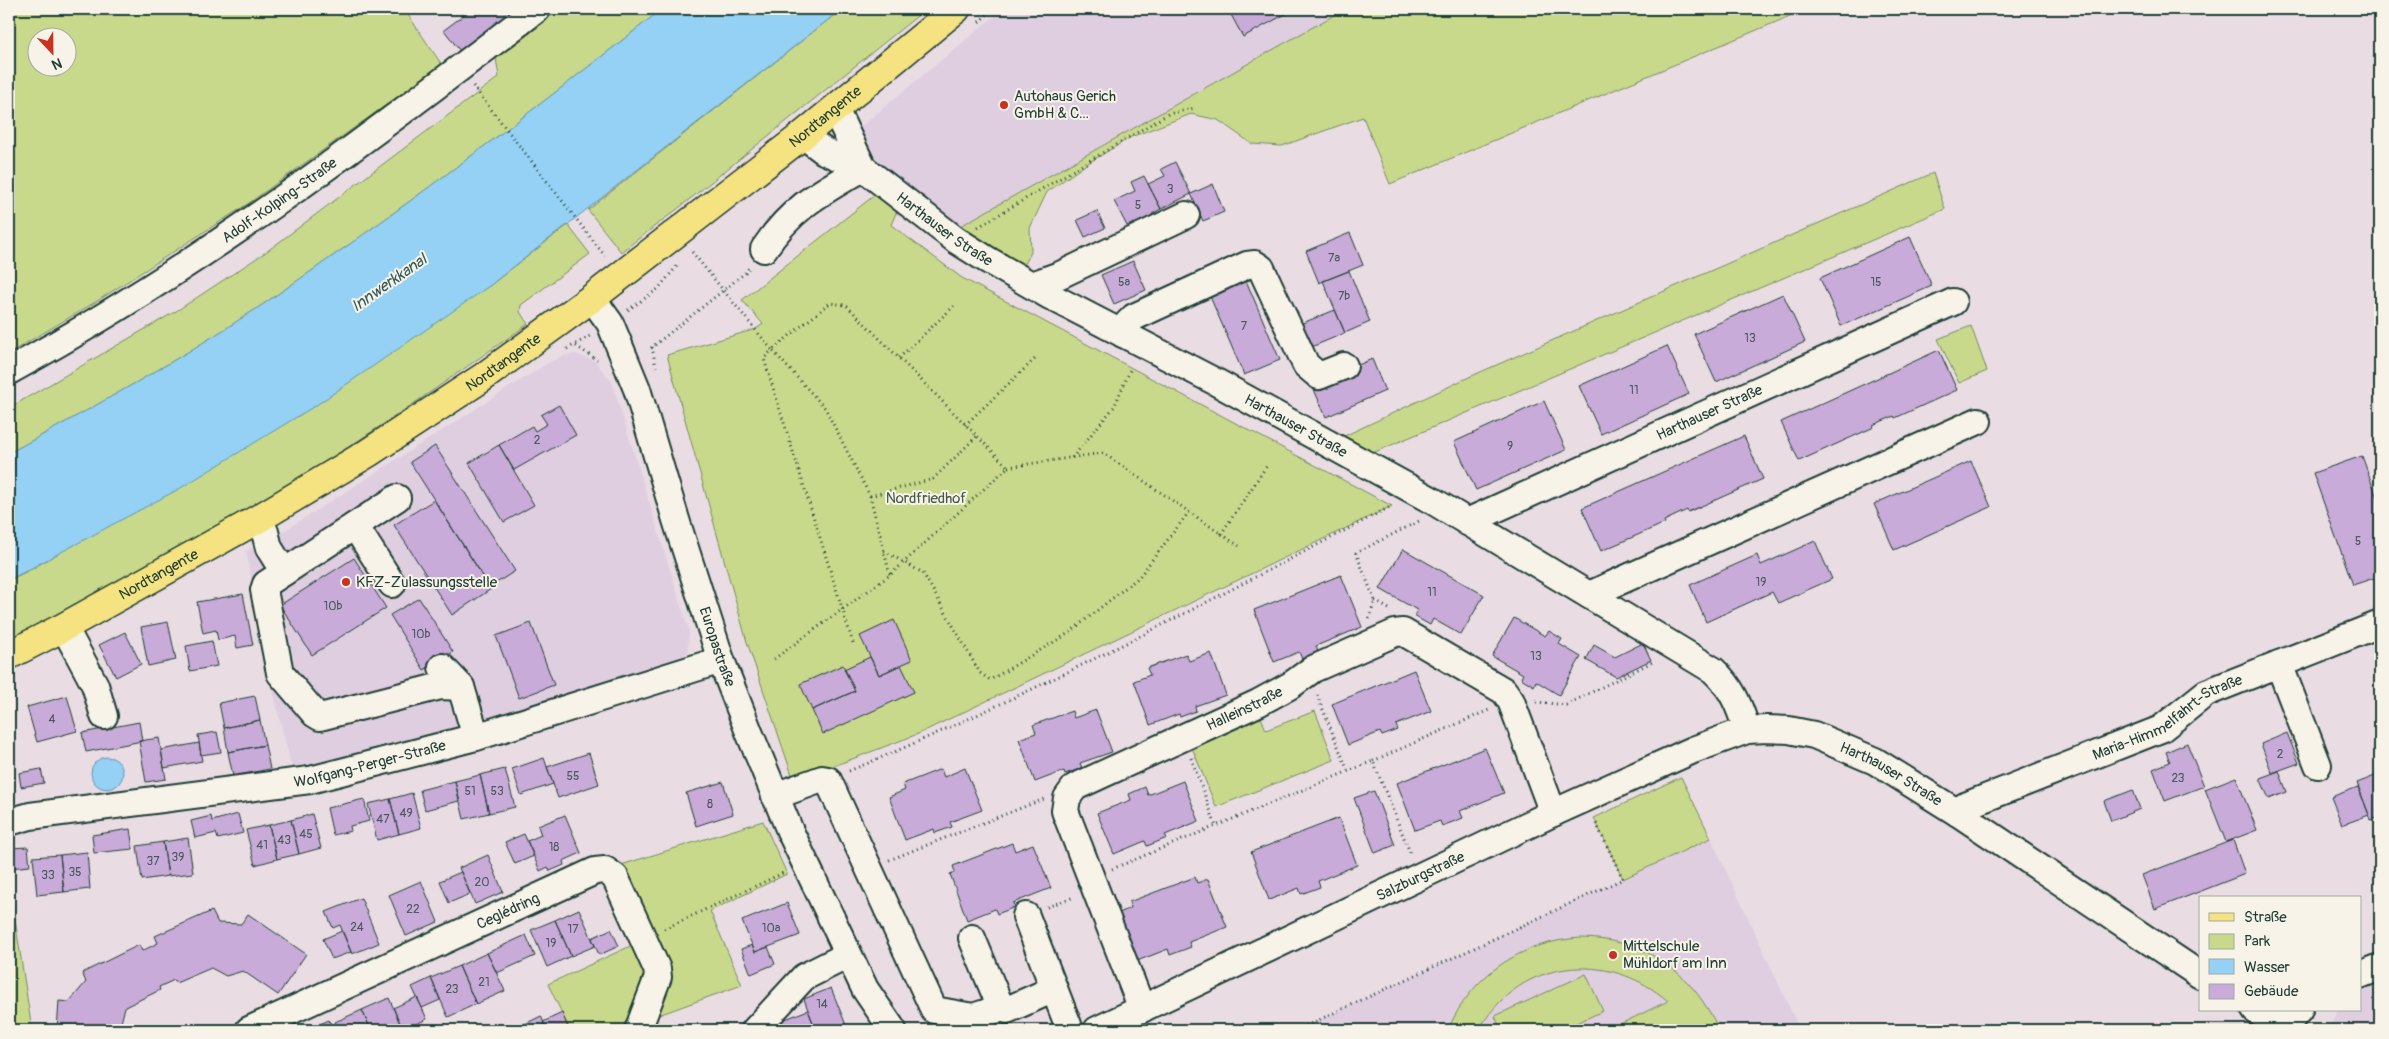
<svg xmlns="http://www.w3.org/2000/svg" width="2389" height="1039" font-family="Pangolin,sans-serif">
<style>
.built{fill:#dfcee0}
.green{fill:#c9d98c;stroke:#748b60;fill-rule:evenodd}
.water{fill:#94d1f5;stroke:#6596a8}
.building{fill:#c8abd8;stroke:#1f3d34}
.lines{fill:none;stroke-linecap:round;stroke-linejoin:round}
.minor-casing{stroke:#1f3d34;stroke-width:30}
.major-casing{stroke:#1f3d34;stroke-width:31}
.path{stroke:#1f3d34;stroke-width:3;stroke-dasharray:1 4;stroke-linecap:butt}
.minor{stroke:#f7f3e8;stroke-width:26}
.major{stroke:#f5e381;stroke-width:28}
.poi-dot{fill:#c8321e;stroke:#f7f3e8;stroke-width:2}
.labels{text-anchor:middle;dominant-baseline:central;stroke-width:4;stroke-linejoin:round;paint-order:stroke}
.number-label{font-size:12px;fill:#49585d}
.poi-label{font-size:15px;fill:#1f3d34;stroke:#f7f3e8;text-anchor:start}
.street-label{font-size:15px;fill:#1f3d34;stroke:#f7f3e8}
.park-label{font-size:15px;fill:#415c46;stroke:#f7f3e8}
.water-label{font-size:16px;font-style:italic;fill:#365b5b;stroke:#f7f3e8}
</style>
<rect width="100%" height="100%" fill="#e9dde3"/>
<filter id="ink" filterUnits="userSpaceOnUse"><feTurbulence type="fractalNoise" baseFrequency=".02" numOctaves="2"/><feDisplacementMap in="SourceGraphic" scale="10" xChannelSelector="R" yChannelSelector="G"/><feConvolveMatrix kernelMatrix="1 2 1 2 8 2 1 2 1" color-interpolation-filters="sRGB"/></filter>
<g filter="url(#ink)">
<path class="built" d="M1003,9H1345L955,229L868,155L859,128Z
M576,354L595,361L612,382L689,631L688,652L675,662L535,711L294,777L268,671L246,551L284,531L548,363L563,356Z
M1711,838L1800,1030H1297Z
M2380,983V1030H2328L2338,1010H2360V991Z"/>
<path class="green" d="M9,9H404L442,65L249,203L94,303L9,353ZM38,38H68V68H38Z
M559,9H662C531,113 398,213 259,307C179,360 94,407 9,453V408L178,310L266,252L499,77L496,58Z
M842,9H926L680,207L621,252L588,210Z
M1345,9H1807L1390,184L1363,117L1282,146L1252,144L1218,120L1191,114L1131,137L1085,165L1047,192L1030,228L1031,252L1021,272L955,229Z
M1933,173L1945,209L1368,455L1338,439L1467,378Z
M876,194L898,208L891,225L962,278L1392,506L918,734L794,781L747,642L667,355L756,329L763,324L742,300Z
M568,225L590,254L521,305L520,312L528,324C449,379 371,435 289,484C197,540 103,590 9,642V580L32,569L488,287Z
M1971,326L1987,371L1959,383L1938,339Z
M1315,711L1334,760L1216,807L1191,745L1261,717L1266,730Z
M1681,777L1711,838L1623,879L1594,818Z
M763,821L787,874L710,911L742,985L653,1017L664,960L621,865Z
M9,880L32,1030H16L9,993Z
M1581,938C1647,939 1692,972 1719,1030H1608L1668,1001C1608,949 1519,958 1479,1030H1448C1471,975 1522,941 1581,938Z
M637,943L647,968L629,1030H570L548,984Z
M1586,974L1603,1011L1561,1030H1501L1495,1016Z"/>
<path class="water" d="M662,9H842L488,287L318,404L179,489L9,580V453C94,407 179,360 259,307C398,213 531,113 662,9Z
M91 773a16 16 0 1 1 32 0a16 16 0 1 1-32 0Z"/>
<path class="building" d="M472,9L514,10L460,51L444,30Z
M1228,9H1295L1243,37Z
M1175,162L1191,194L1161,209L1148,184L1165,176L1161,169Z
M1144,176L1161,209L1152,214L1154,219L1137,228L1134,223L1127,226L1114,201L1135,191L1131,182Z
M1213,184L1224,212L1203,221L1191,194Z
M1097,211L1105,228L1085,237L1077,220Z
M1350,233L1363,265L1319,283L1306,251Z
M1910,237L1932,286L1841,326L1820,278Z
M1133,261L1146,290L1114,304L1101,275Z
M1349,271L1370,322L1345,333L1323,281Z
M1244,276L1280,360L1244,375L1208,292Z
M1783,294L1805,342L1716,382L1694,334Z
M1335,310L1345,333L1309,348L1300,324Z
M1667,346L1689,394L1601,434L1579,386Z
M1939,350L1957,390L1895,418L1894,416L1873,425L1874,427L1799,461L1781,422Z
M1372,359L1385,391L1326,417L1312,385Z
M1544,401L1566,450L1476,490L1454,442Z
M559,405L576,435L514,470L499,445L532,426L535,431L547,424L541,415Z
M1744,436L1763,479L1688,512L1687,510L1664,521L1665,523L1601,551L1582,508Z
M499,445L534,505L504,522L469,463Z
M435,446L515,571L490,587L410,462Z
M2362,456L2380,506V576L2353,585L2313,473Z
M1971,461L1991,507L1894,550L1874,504Z
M434,500L491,589L452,615L394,525Z
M1815,541L1832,579L1778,603L1772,592L1706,622L1690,585L1757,555L1761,565Z
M1403,549L1484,595L1461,635L1433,619L1430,625L1414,616L1417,610L1380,589Z
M354,558L386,608L312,655L280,605Z
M1341,575L1362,627L1316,646L1318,652L1302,659L1299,652L1274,662L1254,610Z
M243,594L253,645L237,648L235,636L218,640L216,630L203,633L197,602Z
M419,598L453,652L424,670L390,615Z
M1514,618L1545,636L1549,631L1562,639L1559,644L1581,657L1559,695L1536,681L1534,686L1521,678L1523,674L1492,656Z
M894,620L912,660L879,675L860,636Z
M168,622L176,660L148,666L141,627Z
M531,623L554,685L519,698L496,636Z
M125,632L141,664L116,677L99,645Z
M212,641L217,666L190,671L186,646Z
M1643,643L1651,660L1616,677L1586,660L1594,645L1615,657Z
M1211,653L1226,695L1195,706L1196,711L1180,717L1179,714L1150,725L1134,681L1150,675L1147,668L1186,654L1189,661Z
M870,657L879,675L901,665L914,692L823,734L812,710L855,691L844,669Z
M843,665L855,691L812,710L800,684Z
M1414,670L1431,711L1396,725L1398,730L1382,736L1380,732L1348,745L1332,704Z
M67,696L77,731L37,742L27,707Z
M255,696L260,720L224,728L219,703Z
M1096,710L1112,752L1080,763L1082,768L1065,774L1064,771L1035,782L1019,739L1036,733L1033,725L1072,711L1074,718Z
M260,720L265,745L228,752L224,728Z
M139,722L142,741L86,752L82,733Z
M217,732L221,752L201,755L198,735Z
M2287,733L2299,763L2272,773L2261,744Z
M159,738L166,779L146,782L139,741Z
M199,743L202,761L164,768L161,750Z
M2187,743L2204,786L2165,801L2153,769L2170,762L2166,752Z
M265,745L270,769L233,776L228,752Z
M1485,748L1504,793L1460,811L1463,818L1442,826L1440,821L1415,830L1397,783Z
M589,753L599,784L558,798L547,767Z
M544,758L553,784L521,795L512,769Z
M965,768L982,810L950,822L952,827L935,833L934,829L905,840L889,797L905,790L903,784L941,769L944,777Z
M41,769L44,783L21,787L19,773Z
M505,769L515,807L489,813L480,775Z
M2279,771L2287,792L2269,799L2260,778Z
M2380,774V817L2371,820L2357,783Z
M480,775L489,813L464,819L455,781Z
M2236,777L2257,830L2226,842L2205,789Z
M455,781L459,801L425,810L420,790Z
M1183,781L1199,821L1165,835L1167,838L1147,846L1145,841L1114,854L1097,813L1131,800L1129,794L1145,787L1148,795Z
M723,782L733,814L696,826L686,793Z
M2358,787L2369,815L2342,825L2331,797Z
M2133,790L2140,809L2111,821L2104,801Z
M1374,791L1395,845L1375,853L1354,798Z
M412,793L421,828L399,834L390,799Z
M364,799L369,821L350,826L351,831L333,835L327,808Z
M390,799L399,834L377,840L368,804Z
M238,814L243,833L218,839L216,833L195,838L191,821L211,816L212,821Z
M312,814L321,848L299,854L291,820Z
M565,815L581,853L563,861L564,865L550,871L548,867L540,871L527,841L541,835L538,826Z
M1339,818L1357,865L1318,881L1320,887L1301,894L1299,888L1269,900L1251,852Z
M291,820L299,854L277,859L269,825Z
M269,825L277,859L255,865L246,830Z
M130,829L133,849L94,853L92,835Z
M524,834L534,856L515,864L505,842Z
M188,838L193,873L168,876L163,842Z
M2233,840L2245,874L2155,909L2142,875Z
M163,842L168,876L142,880L137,846Z
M1012,843L1015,851L1033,844L1051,888L1013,903L1015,907L997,914L995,909L967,920L950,874L955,872L953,866Z
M28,847L30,866L9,868V848Z
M87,852L90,889L64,892L60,855Z
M60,855L64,892L37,895L33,857Z
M488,855L503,892L475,904L459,868Z
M461,872L470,894L449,903L440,881Z
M1195,877L1197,883L1208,879L1227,927L1189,942L1191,947L1170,955L1168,949L1137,961L1119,913L1131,908L1129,902Z
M421,881L438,922L406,936L389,895Z
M361,898L379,943L352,954L340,925L333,928L326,912Z
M787,903L800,935L755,952L742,921Z
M579,909L595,946L571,956L555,920Z
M212,911L218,923L241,924L248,914L306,954L278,995L243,971L226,976L211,968L176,983L174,980L159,987L160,990L125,1007L121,1023L112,1030H57L59,1001L69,1002L86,982L82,973L139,945L142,951L158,943L155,936Z
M555,920L571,956L547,967L531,930Z
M611,929L619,946L599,955L592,938Z
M342,931L351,952L332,959L323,939Z
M526,935L535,956L497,973L487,953Z
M752,945L755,952L768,947L775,964L751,974L741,949Z
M487,953L505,991L476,1004L459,966Z
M459,966L476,1004L448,1017L431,978Z
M431,978L440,1000L422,1008L412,987Z
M831,988L848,1030H816L808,1010L804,999Z
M417,997L427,1019L403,1030L393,1008Z
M389,998L403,1030H371L362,1010Z
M362,1010L371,1030H339L335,1022Z
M808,1010L816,1030H769L768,1026Z
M562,1013L569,1030H547L543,1022Z
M541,1016L547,1030H520L519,1027Z
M329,1020L332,1027L336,1025L339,1030H312L311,1028Z"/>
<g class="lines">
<defs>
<g id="minor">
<path d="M835,109L863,168"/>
<path id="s1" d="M803,135L824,151L863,168L956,240L986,259L1050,296L1216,382L1433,501L1713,670C1732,687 1739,705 1747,730"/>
<path d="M764,249C792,207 820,193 863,168"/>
<path d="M1032,285L1060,275L1186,215"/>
<path id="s2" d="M592,298L610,323L637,389L677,523L721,660L749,732L790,831L865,989L893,1030"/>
<path d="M1123,334L1128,323L1134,317L1247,265L1255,264L1261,268L1306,365L1319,376L1344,366"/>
<path id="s3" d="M9,371C196,269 368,139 537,9"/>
<path d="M397,498L266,584L264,590L280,673L315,714L320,717L441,686L461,687"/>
<path d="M258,519L265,532L269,548L284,572"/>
<path id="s4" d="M1467,522L1953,302"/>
<path d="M355,526L392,584"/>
<path d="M1589,595L1978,421"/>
<path d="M64,627L95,685L104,716"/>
<path d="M2279,664L2318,765"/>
<path d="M442,667L461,687L476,737"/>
<path d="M775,796L822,779L828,780L934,1010L973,1017L1001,1008"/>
<path id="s5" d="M1958,813L1965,806L2161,729L2206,693L2380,624"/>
<path id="s6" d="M9,822L30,816L310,780L476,737L721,660"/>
<path d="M1026,916L1070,1030"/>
<path d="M972,938L1001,1008L1007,1010L1054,989"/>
<path d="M2360,975L2380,967"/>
<path id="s7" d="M1142,1009L1065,811L1067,798L1075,787L1258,703L1291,685L1313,669L1395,633L1403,632L1504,691L1511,701L1553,813"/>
<path d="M2255,1010L2285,1030"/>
<path d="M2283,1029L2299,1010"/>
<path id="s8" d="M249,1030L595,871L605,870L615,877L657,969L658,977L638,1030"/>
<path d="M755,1030L804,977L848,955"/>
<path id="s9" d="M1097,1030L1553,813L1693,750L1747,730L1767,729L1789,730L1814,735L1875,761L1958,813L2200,975"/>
</g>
<g id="major">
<path id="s10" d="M9,655L64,627L258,519L368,453L482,378L592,298L803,135L956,9"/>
</g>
</defs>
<use href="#minor" class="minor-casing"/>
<use href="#major" class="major-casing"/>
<path class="path" d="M979,22L993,9
M473,86L605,256
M978,227L1168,114L1195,108
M692,252L772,350L764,359L853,643
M628,310L658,289L677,266
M576,346L597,360
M652,347L656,367
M651,348L745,273L750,266
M567,349L590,336
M899,358L954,306
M965,425L1036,358
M1072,458L1114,407L1131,368
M1008,467L1103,453L1239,546
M870,496L933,479L977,436
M1221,534L1268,464
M884,551L923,573L980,673L990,680L1069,633L1139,577L1189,512
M1375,601L1391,610
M1369,619L1375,601L1356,553L1419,521
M774,659L890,575L1008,467L846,305L830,303L772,350L825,408L870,496L890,575
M1317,695L1348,771
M1536,702L1566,705L1654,661
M1191,758L1216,826
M1373,761L1489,710
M849,771C1035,694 1213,599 1392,506
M889,860L1044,799
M1112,869L1373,761L1411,855
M1047,907L1074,897
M664,929L783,873
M9,1013L12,1030
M1036,1030L1045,1026
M1297,1030L1623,879L1595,821"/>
<use href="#minor" class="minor"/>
<use href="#major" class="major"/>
</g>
</g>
<g class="poi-dot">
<circle cx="1004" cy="105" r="5"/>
<circle cx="346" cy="582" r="5"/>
<circle cx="1613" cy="955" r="5"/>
</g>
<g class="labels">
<g class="number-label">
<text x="1170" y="189">3</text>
<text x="1138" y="205">5</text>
<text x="1334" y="258">7a</text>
<text x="1124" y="282">5a</text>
<text x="1876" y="282">15</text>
<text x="1344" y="296">7b</text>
<text x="1244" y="326">7</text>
<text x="1750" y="338">13</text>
<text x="1634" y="390">11</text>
<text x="537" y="440">2</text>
<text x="1510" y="446">9</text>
<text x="2358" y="541">5</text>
<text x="1761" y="582">19</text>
<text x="1432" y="592">11</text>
<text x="333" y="606">10b</text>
<text x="421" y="634">10b</text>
<text x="1536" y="656">13</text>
<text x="52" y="719">4</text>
<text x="2280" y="754">2</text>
<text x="573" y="776">55</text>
<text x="2178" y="778">23</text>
<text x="470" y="791">51</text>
<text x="497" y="791">53</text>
<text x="710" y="804">8</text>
<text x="406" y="813">49</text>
<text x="383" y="819">47</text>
<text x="306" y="834">45</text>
<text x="284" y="840">43</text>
<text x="262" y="845">41</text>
<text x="554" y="847">18</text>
<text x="178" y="857">39</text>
<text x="153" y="861">37</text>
<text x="75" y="872">35</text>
<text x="48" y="875">33</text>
<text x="482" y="882">20</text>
<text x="413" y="909">22</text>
<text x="357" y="927">24</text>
<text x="771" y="928">10a</text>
<text x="573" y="929">17</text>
<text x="551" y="943">19</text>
<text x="484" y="982">21</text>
<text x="452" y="989">23</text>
<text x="822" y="1004">14</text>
</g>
<g class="poi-label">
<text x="1014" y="96">Autohaus Gerich<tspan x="1014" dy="17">GmbH &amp; C...</tspan></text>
<text x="356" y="582">KFZ-Zulassungsstelle</text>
<text x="1623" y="946">Mittelschule<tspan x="1623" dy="17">Mühldorf am Inn</tspan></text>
</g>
<g class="street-label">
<text stroke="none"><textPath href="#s10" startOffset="980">Nordtangente</textPath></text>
<text stroke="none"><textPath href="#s3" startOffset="320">Adolf-Kolping-Straße</textPath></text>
<text stroke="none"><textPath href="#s1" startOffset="171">Harthauser Straße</textPath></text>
<text stroke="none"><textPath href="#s10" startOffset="575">Nordtangente</textPath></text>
<text stroke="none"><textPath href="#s4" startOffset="266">Harthauser Straße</textPath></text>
<text stroke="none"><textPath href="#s1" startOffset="574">Harthauser Straße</textPath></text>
<text stroke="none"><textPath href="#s10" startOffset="170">Nordtangente</textPath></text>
<text stroke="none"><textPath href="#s2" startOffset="372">Europastraße</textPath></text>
<text stroke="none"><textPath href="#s7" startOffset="426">Halleinstraße</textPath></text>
<text stroke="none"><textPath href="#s5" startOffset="232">Maria-Himmelfahrt-Straße</textPath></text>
<text stroke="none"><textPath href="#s6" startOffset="366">Wolfgang-Perger-Straße</textPath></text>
<text stroke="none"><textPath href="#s9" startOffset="870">Harthauser Straße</textPath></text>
<text stroke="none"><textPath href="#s9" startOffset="358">Salzburgstraße</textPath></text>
<text stroke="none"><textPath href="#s8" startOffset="285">Ceglédring</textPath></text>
</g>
<g class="park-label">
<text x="926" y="498">Nordfriedhof</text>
</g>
<g class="water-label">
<text transform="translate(389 283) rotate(-35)">Innwerkkanal</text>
</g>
</g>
<rect width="2389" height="1039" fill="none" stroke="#f7f3e8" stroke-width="30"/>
<rect x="15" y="15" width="2359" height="1009" fill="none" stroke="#1f3d34" stroke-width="2" filter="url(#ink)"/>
<rect x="2199" y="896" width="162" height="115" fill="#f7f3e8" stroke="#a1aaa0"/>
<rect x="2209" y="913" width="25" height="8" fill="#f5e381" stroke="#a1aaa0"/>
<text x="2244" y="922" font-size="15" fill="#1f3d34">Straße</text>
<rect x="2209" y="934" width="25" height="15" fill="#c9d98c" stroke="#a1aaa0"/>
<text x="2244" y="946" font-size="15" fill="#1f3d34">Park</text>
<rect x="2209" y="959" width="25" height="15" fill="#94d1f5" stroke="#a1aaa0"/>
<text x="2244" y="972" font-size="15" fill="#1f3d34">Wasser</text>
<rect x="2209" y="984" width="25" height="15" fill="#c8abd8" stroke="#a1aaa0"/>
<text x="2244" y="996" font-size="15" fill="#1f3d34">Gebäude</text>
<g transform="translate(52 52) rotate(158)"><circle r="24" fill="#f7f3e8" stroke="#a1aaa0"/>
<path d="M0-4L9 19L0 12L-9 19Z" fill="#c8321e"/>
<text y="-8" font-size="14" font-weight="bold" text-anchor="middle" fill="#1f3d34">N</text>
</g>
</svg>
